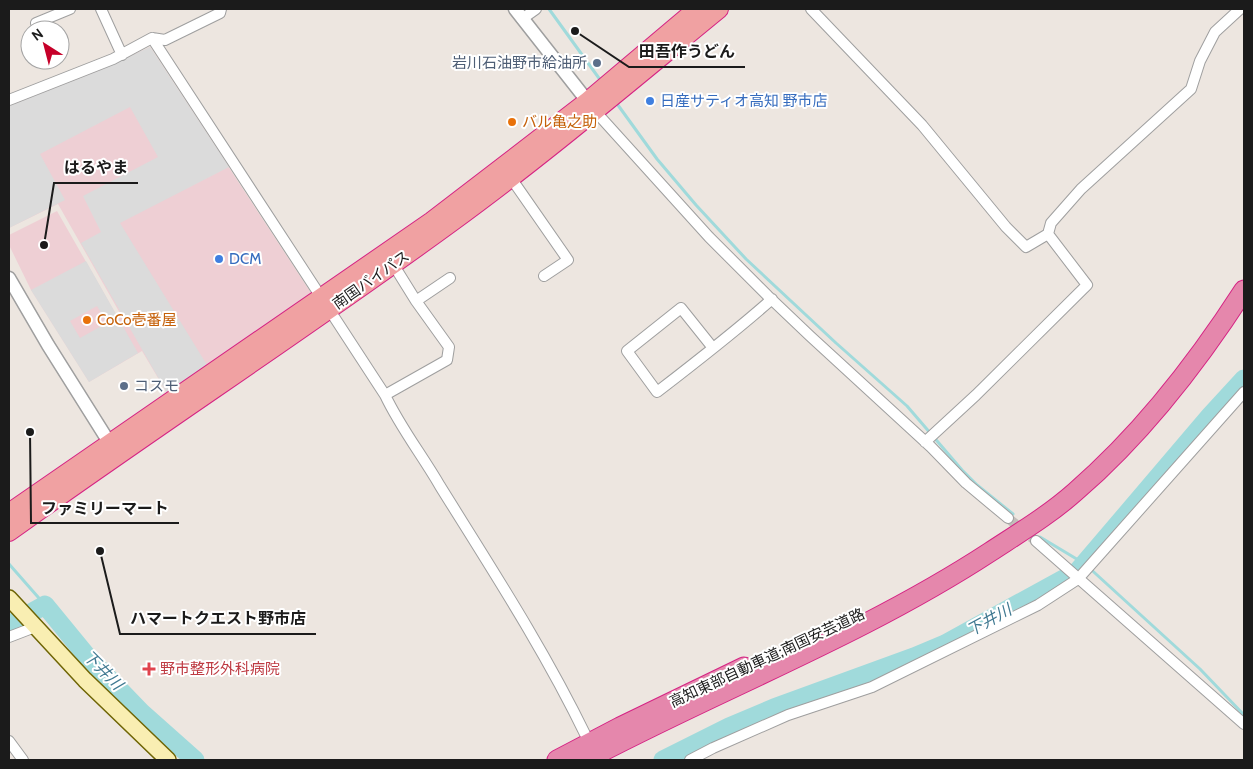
<svg xmlns="http://www.w3.org/2000/svg" width="1253" height="769" font-family="Cabin,'Noto Sans JP',sans-serif">
<style>
.commercial{fill:#eecfd4}
.parking{fill:#dbdbdb;fill-rule:evenodd}
.lines{fill:none;stroke-linecap:round;stroke-linejoin:round}
.stream{stroke:#a0dadb;stroke-width:3}
.river{stroke:#a0dadb;stroke-width:19}
.minor-tunnel{stroke:#c3bdb9;stroke-width:10;stroke-dasharray:10 5;stroke-linecap:butt}
.minor-casing{stroke:#9f9f9f;stroke-width:12}
.tertiary-casing{stroke:#9f9f9f;stroke-width:15}
.secondary-casing{stroke:#6f6505;stroke-width:18}
.trunk-casing{stroke:#d52384;stroke-width:20}
.motorway-casing{stroke:#d52384;stroke-width:21}
.minor{stroke:#fff;stroke-width:10}
.tertiary{stroke:#fff;stroke-width:12}
.secondary{stroke:#f9eeb2;stroke-width:15}
.trunk{stroke:#f0a1a2;stroke-width:18}
.motorway{stroke:#e587ac;stroke-width:19}
.service-dot{fill:#5c6f8a;stroke:#fff;stroke-width:2}
.shop-dot{fill:#3f7fe0;stroke:#fff;stroke-width:2}
.food-dot{fill:#e8710a;stroke:#fff;stroke-width:2}
.health-dot{fill:#e0444e;stroke:#fff;stroke-width:2}
.labels{text-anchor:middle;dominant-baseline:central;stroke-width:4;stroke-linejoin:round;paint-order:stroke}
.service-label{font-size:15px;fill:#4e5e75;stroke:#fff;text-anchor:end}
.shop-label{font-size:15px;fill:#366cbe;stroke:#fff;text-anchor:start}
.food-label{font-size:15px;fill:#c56008;stroke:#fff;text-anchor:start}
.street-label{font-size:15px;fill:#1b1b1b;stroke:#fff}
.health-label{font-size:15px;fill:#be3a42;stroke:#fff;text-anchor:start}
.water-label{font-size:16px;font-style:italic;fill:#417a92;stroke:#fff}
.leader{fill:none;stroke:#1b1b1b;stroke-width:2}
.callout-dot{fill:#1b1b1b;stroke:#fff;stroke-width:2}
.callout-label{font-size:16px;text-anchor:middle;font-weight:bold;fill:#1b1b1b;stroke:#fff;stroke-width:4;stroke-linejoin:round;paint-order:stroke}
</style>
<rect width="100%" height="100%" fill="#ede6e0"/>
<path class="commercial" d="M150,47L311,293L167,393L142,351L89,382L31,290L9,245V235L57,211L117,316L121,315L58,204L9,228V106L105,68Z"/>
<path class="parking" d="M150,47L229,167L120,223L207,365L167,393L81,243L101,232L83,196L158,157L130,107L40,154L65,200L9,228V106L105,68Z
M86,261L138,353L89,382L31,290ZM97,306L107,323L80,338L70,321Z"/>
<g class="lines">
<path class="stream" d="M549,9L601,81
M615,101L657,159L696,205L746,259L836,343L907,406L962,470L977,485L1013,514
M1040,537L1085,564L1200,669L1244,715
M9,564L45,605"/>
<path class="river" d="M9,625L45,605L86,655L141,712L195,760
M663,760L729,727L774,708L914,657L945,644L1078,571L1210,416L1244,379"/>
<path class="minor-tunnel" d="M1008,518L1036,541"/>
<defs>
<path id="minor" d="M101,9L122,55
M811,9L922,125L1006,227L1026,247L1048,234L1051,223L1081,189L1191,89L1200,61L1215,32L1240,9
M522,19L536,9
M36,23L70,9
M152,38L165,40L220,13L221,9
M9,100L113,59L152,38L385,395C400,427 422,455 440,486C491,568 544,649 586,736
M595,111L709,237L768,296L810,336L931,447L966,483L1008,518
M511,178L568,260L544,276
M416,301L450,278
M713,348L681,308L627,351L657,392C696,362 735,332 772,299
M385,395L447,360L449,347L416,301L393,264
M925,442L976,395L1087,285L1048,234
M1036,541L1244,724
M9,637L35,627
M9,741L23,760
M690,760L713,748L788,715L872,687L1038,605L1078,579L1244,392"/>
<path id="tertiary" d="M515,9L592,107
M9,278L48,345L114,450"/>
<path id="secondary" d="M9,598L85,680L168,760"/>
<path id="trunk" d="M9,513L432,221L588,101L697,9
M9,532C155,427 307,328 452,222C544,155 631,81 719,9"/>
<path id="motorway" d="M557,760L620,727L744,667
M586,760C720,689 863,635 990,552C1019,533 1049,515 1075,492C1141,435 1197,363 1244,290"/>
</defs>
<use href="#minor" class="minor-casing"/>
<use href="#tertiary" class="tertiary-casing"/>
<use href="#secondary" class="secondary-casing"/>
<use href="#trunk" class="trunk-casing"/>
<use href="#motorway" class="motorway-casing"/>
<use href="#minor" class="minor"/>
<use href="#tertiary" class="tertiary"/>
<use href="#secondary" class="secondary"/>
<use href="#trunk" class="trunk"/>
<use href="#motorway" class="motorway"/>
</g>
<g class="service-dot">
<circle cx="597" cy="63" r="5"/>
<circle cx="124" cy="386" r="5"/>
</g>
<g class="shop-dot">
<circle cx="650" cy="101" r="5"/>
<circle cx="219" cy="259" r="5"/>
</g>
<g class="food-dot">
<circle cx="512" cy="122" r="5"/>
<circle cx="87" cy="320" r="5"/>
</g>
<path class="health-dot" d="M146.5 661.5h5v5h5v5h-5v5h-5v-5h-5v-5h5z"/>
<g class="labels">
<g class="service-label">
<text x="587" y="63">岩川石油野市給油所</text>
<text x="134" y="386" text-anchor="start">コスモ</text>
</g>
<g class="shop-label">
<text x="660" y="101">日産サティオ高知 野市店</text>
<text x="229" y="259">DCM</text>
</g>
<g class="food-label">
<text x="522" y="122">バル亀之助</text>
<text x="97" y="320">CoCo壱番屋</text>
</g>
<g class="street-label">
<text transform="translate(371 280) rotate(-35)">南国バイパス</text>
<text transform="translate(767 658) rotate(-25)">高知東部自動車道;南国安芸道路</text>
</g>
<g class="health-label">
<text x="160" y="669">野市整形外科病院</text>
</g>
<g class="water-label">
<text transform="translate(989 620) rotate(-29)">下井川</text>
<text transform="translate(103 670) rotate(45)">下井川</text>
</g>
</g>
<path class="leader" d="M575 31L629 67H745M44 245L54 183H138M30 432L31 523H179M100 551L120 634H316"/>
<g class="callout-dot">
<circle cx="575" cy="31" r="5"/>
<circle cx="44" cy="245" r="5"/>
<circle cx="30" cy="432" r="5"/>
<circle cx="100" cy="551" r="5"/>
</g>
<g class="callout-label">
<text x="687" y="57">田吾作うどん</text>
<text x="96" y="173">はるやま</text>
<text x="105" y="514">ファミリーマート</text>
<text x="218" y="624">ハマートクエスト野市店</text>
</g>
<rect width="1253" height="769" fill="none" stroke="#1b1b1b" stroke-width="20"/>
<g transform="translate(45 45) rotate(324)"><circle r="24" fill="#ffffff" stroke="#a4a4a4"/>
<path d="M0-4L9 19L0 12L-9 19Z" fill="#c60029"/>
<text y="-8" font-size="14" font-weight="bold" text-anchor="middle" fill="#1b1b1b">N</text>
</g>
</svg>
